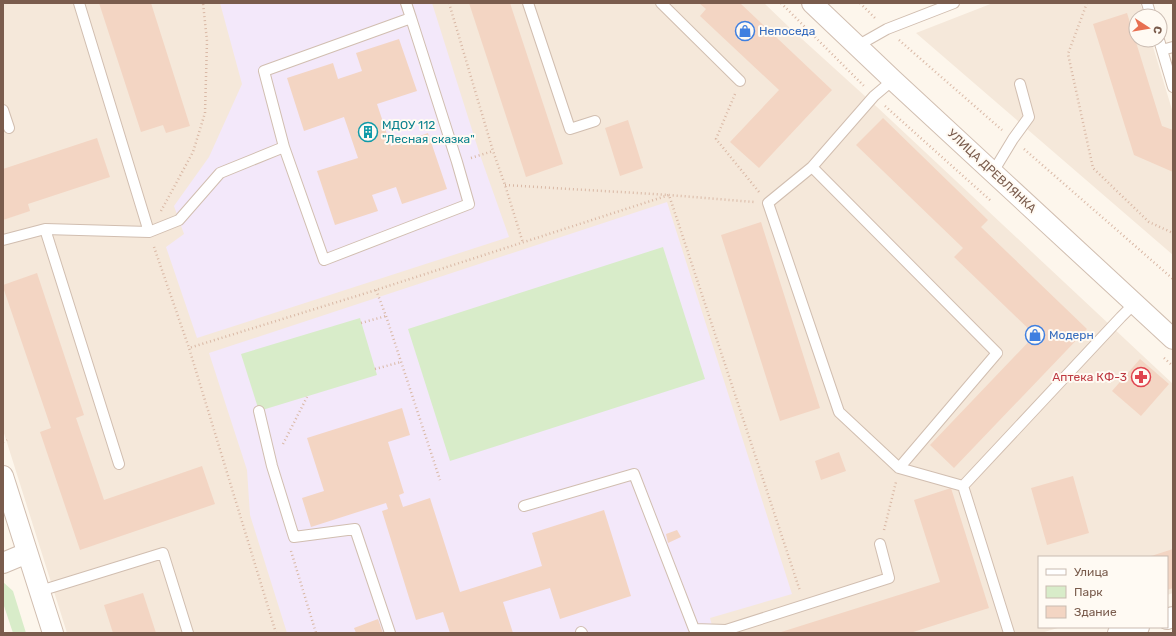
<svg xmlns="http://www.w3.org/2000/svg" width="1176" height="636" font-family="Rubik,sans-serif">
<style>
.residential{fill:#f5e8da}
.education{fill:#f3e8fa}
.green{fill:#d8ecc9}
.building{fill:#f3d5c3}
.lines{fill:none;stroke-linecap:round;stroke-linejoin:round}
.lane-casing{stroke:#d1beb0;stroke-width:12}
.street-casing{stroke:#d1beb0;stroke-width:22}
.path{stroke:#d9b8a5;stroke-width:2.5;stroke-dasharray:1 3;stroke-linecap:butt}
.lane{stroke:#fff;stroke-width:10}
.street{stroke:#fff;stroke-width:20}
.labels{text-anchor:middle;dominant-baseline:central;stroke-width:4;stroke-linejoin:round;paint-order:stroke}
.shop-label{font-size:12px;fill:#366cbe;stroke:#fffaf3;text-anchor:start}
.culture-label{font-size:12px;fill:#0d838f;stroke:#fffaf3;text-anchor:start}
.street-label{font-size:12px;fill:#7a5c4d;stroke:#fffaf3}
.health-label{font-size:12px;fill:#be3a42;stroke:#fffaf3;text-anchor:end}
</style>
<rect width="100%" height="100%" fill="#fdf6ec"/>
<path class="residential" d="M3,3H764L791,29L877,107L1173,384V593L1167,595V557H1039V627H1061L1041,633H67L3,430Z
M993,3H1140L1144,16H1136V40H1151L1173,113V255L916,33Z"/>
<path class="education" d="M220,3H432L480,155L509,237L197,338L166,247L184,234L174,206L209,157L242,84Z
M667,202L792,594L710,618L714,633H287L250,515L247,470L209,353Z"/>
<path class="green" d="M663,247L705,379L450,461L408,329Z
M360,318L377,375L259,411L241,354Z
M3,582L13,591L26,633H13L3,603Z"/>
<path class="building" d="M99,3H151L190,126L166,133L163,125L141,132Z
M469,3H510L563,164L526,177Z
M699,3H740L832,90L759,168L730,142L779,90L700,16L706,9Z
M1127,13L1162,126L1173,130V172L1134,155L1093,24Z
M399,39L417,91L377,104L391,146L428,133L447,189L402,204L396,187L372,195L378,211L335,225L317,171L358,158L344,117L304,131L287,78L333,63L338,79L362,71L356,53Z
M883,118L988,220L981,227L1087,329L954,468L930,445L1035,335L954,257L963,248L856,145Z
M628,120L643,168L620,176L605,128Z
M97,138L110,177L28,204L30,211L3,220V169Z
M761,222L820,408L780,421L721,235Z
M37,273L84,415L76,418L104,500L202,466L215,504L80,550L40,432L51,428L3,287V285Z
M1140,359L1169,384L1141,416L1112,391Z
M402,408L410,435L388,442L404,493L399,495L403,507L430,498L460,592L542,566L532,533L604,510L631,596L560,619L550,588L503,602L513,633H450L443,612L416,620L382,511L388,509L386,503L311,527L302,498L324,491L307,438Z
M839,452L846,471L821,480L815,461Z
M1073,476L1089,533L1047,545L1031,488Z
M951,488L989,608L910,633H778L940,582L914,500Z
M677,530L681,537L668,543L666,534Z
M1173,549V588L1167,590V557H1148Z
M143,593L156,633H113L104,605Z
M378,619L383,633H356L354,628Z"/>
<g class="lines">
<defs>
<path id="lane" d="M79,3L149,232
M528,3L570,129L595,121
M661,3L740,81
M1147,3L1151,16
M1159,40L1162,50L1173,47
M857,46L887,29L954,3
M1162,50L1173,87
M893,80L874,96L812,167L768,203L839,412L899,468L963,486
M3,110L9,128
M284,147L324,260L469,204L457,162L411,18
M812,167L997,353L899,468
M993,172L1013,139L1029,117L1020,84
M45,229L119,464
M3,240L45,229L149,232L179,220L220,173L284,147L264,71L411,18L406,3
M259,411L272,466L294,537L355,529L390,633
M524,506L634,474L694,629L726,630L727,633
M40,591L163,553L188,633
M726,630L889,578L880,544
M581,632L582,633
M1009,633L963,486L1121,317L1135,303"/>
<path id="street" d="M812,3L893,80L1173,339
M3,476L53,633
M3,563L27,553
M1167,619L1173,617
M1118,633L1139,627"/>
</defs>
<use href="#lane" class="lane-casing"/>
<use href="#street" class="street-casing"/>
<path class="path" d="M449,3L493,151L505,185L523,243
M781,3L864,86
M860,3L876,19
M1087,3L1068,54L1093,168L1149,222L1173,233
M899,40L1002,130
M735,94L716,139L759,192
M885,106L991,201
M1024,149L1173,279
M471,158L493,151
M505,185L669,195L754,202
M161,211L193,152L205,113L207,41L203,3
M154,247L189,348
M376,290L386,316L440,480
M361,323L386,316
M1164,358L1173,366
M375,369L401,362
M3,442L7,440
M283,444L307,397
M884,530L896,482
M291,551L316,633
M276,633L189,348L376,290L669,195L800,591"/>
<use href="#lane" class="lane"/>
<use href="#street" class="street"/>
</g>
<defs>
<symbol id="shop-ring" viewBox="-11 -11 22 22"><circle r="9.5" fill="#fffaf3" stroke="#3f7fe0" stroke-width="1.5"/><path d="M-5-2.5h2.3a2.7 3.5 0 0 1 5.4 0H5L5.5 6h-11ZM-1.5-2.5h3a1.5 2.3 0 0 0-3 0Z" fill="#3f7fe0"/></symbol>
<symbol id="building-ring" viewBox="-11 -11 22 22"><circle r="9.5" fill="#fffaf3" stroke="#0f9aa8" stroke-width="1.5"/><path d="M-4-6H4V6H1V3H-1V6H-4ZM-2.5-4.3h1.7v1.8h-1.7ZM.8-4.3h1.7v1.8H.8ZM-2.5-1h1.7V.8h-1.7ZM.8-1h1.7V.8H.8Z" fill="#0f9aa8"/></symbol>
<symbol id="pharmacy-ring" viewBox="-11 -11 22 22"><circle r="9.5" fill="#fffaf3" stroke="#e0444e" stroke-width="1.5"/><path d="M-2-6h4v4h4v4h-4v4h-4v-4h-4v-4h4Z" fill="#e0444e"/></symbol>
</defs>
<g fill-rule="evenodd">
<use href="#shop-ring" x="734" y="20" width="22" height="22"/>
<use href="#building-ring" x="357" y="121" width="22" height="22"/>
<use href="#shop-ring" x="1024" y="324" width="22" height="22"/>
<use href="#pharmacy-ring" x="1130" y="366" width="22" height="22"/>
</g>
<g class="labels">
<g class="shop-label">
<text x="759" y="31">Непоседа</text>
<text x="1049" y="335">Модерн</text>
</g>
<g class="culture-label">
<text x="382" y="125">МДОУ 112<tspan x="382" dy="14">"Лесная сказка"</tspan></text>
</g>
<g class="street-label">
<text transform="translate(992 171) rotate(43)">УЛИЦА ДРЕВЛЯНКА</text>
</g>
<g class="health-label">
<text x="1127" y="377">Аптека КФ-3</text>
</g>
</g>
<rect width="1176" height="636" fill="none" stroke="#7a5c4d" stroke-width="8"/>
<rect x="1038" y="556" width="130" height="72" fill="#fffaf3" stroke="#cabbb1"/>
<rect x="1046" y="569" width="20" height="6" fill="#ffffff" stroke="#cabbb1"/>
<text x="1074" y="576" font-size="12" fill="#7a5c4d">Улица</text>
<rect x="1046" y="586" width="20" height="12" fill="#d8ecc9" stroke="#cabbb1"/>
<text x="1074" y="596" font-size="12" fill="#7a5c4d">Парк</text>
<rect x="1046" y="606" width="20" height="12" fill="#f3d5c3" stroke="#cabbb1"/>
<text x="1074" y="616" font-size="12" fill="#7a5c4d">Здание</text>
<g transform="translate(1148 28) rotate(102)"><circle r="19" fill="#fffaf3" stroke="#cabbb1"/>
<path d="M0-3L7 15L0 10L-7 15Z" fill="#e76f51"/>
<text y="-6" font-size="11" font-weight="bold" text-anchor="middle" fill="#7a5c4d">С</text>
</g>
</svg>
